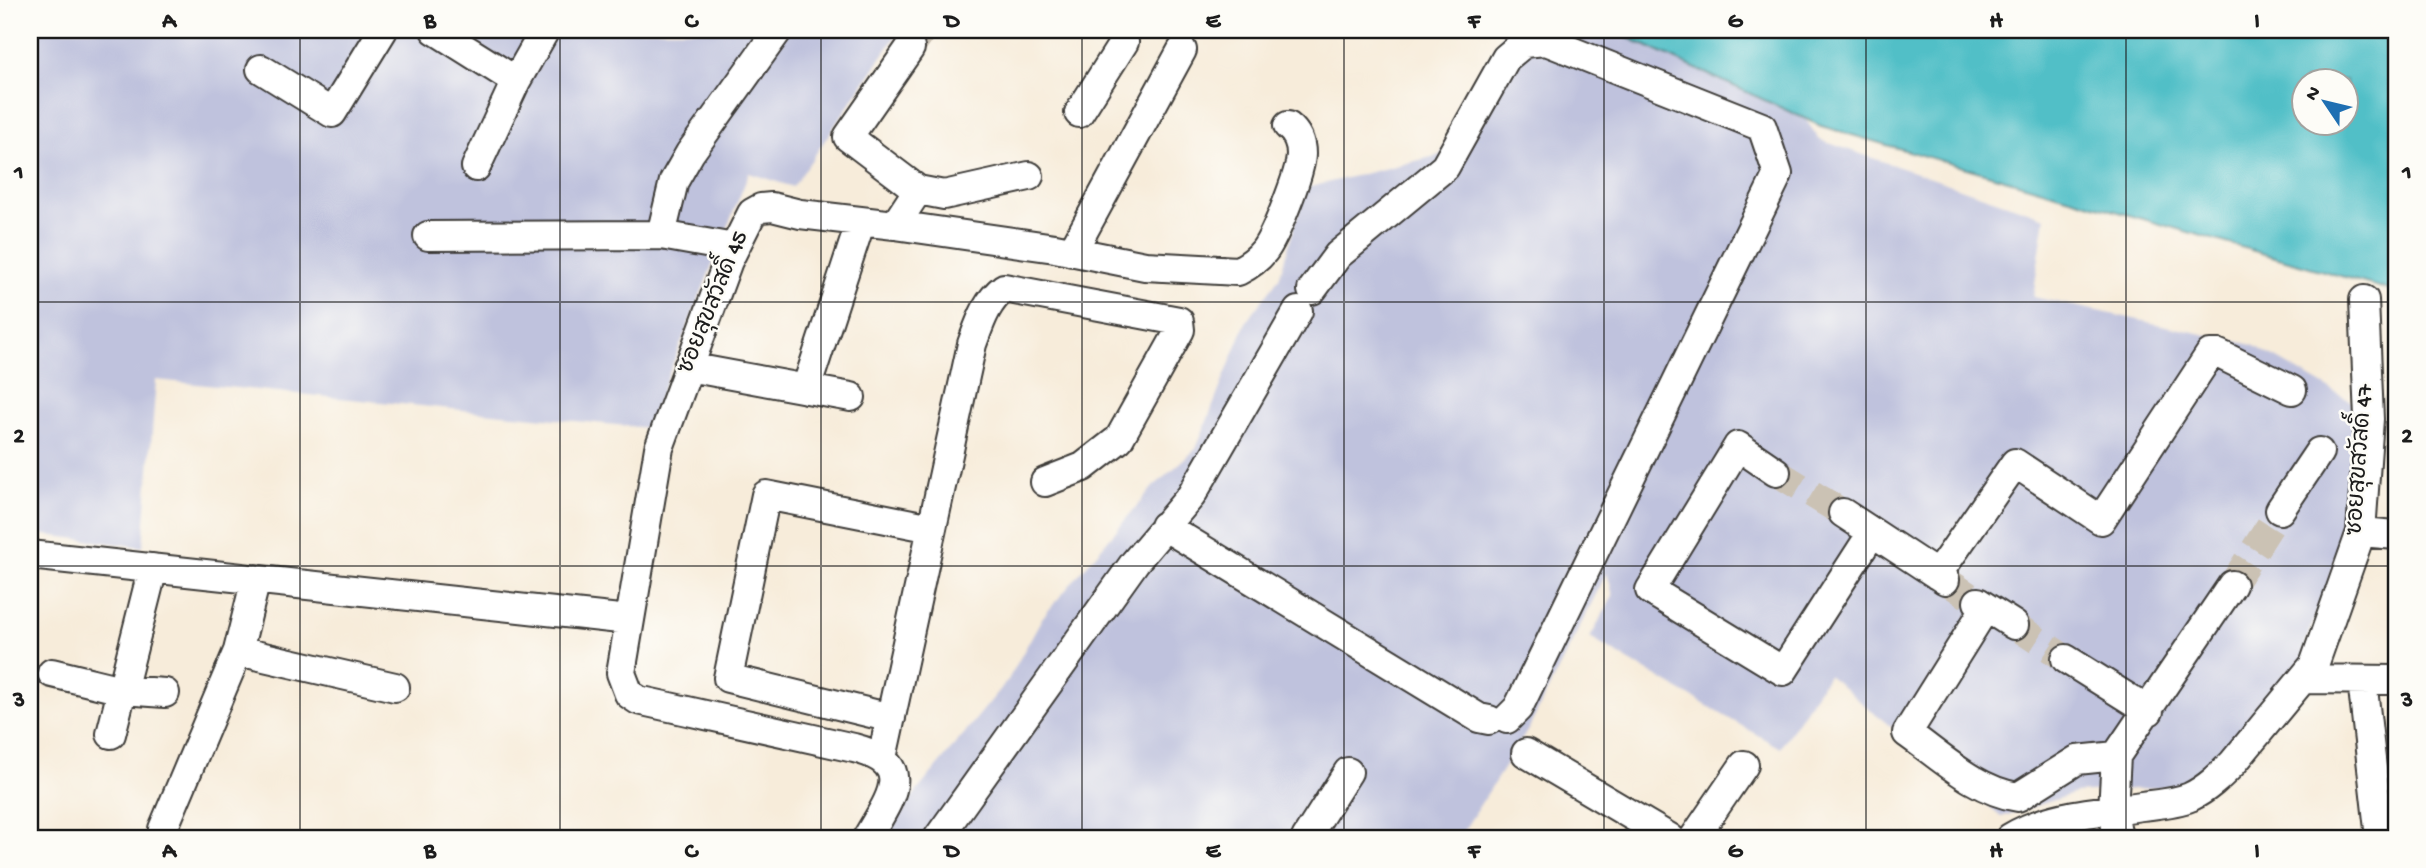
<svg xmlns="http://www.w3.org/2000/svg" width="2426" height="868" font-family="'Gochi Hand','Playpen Sans Thai',sans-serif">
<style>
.industrial{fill:#bfc2dd}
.water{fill:#51bfc7;stroke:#366e72;stroke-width:2;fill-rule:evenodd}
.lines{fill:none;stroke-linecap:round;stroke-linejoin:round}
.minor-tunnel{stroke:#cbc2b4;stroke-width:28;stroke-dasharray:28 14;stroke-linecap:butt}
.minor-casing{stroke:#3d3b38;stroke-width:32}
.minor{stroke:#fff;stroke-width:28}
.grid{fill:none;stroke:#1c1c1c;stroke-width:2;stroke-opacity:0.55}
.labels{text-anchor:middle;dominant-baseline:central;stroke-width:5;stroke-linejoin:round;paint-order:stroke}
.street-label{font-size:23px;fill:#1c1c1c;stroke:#fdfcf7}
.neatline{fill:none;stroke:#1c1c1c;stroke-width:2.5}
.grid-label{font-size:23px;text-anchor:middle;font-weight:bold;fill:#1c1c1c}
</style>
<rect width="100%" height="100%" fill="#fdfcf7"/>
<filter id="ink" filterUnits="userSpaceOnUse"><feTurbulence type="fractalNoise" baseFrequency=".0143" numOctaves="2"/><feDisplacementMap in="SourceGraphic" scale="14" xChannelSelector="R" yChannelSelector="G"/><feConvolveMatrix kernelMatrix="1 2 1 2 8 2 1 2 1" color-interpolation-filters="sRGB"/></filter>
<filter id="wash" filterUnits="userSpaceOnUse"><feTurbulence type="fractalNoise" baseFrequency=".00686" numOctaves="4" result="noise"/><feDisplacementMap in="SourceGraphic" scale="28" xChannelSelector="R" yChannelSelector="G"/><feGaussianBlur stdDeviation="1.57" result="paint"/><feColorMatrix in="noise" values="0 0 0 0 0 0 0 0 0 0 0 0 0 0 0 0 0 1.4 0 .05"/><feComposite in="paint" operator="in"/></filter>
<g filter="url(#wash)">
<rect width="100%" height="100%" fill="#f7ecda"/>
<path class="industrial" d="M30,30H900L793,187L749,173L647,428L156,380L143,547L30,533Z
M1504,30H1611L1805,119L1820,140L2045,217L2033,297L2253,345L2359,406L2355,478L2328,585L2305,644L2316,651L2193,785L2076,793L2001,817L1828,675L1780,748L1590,638L1613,596L1607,572L1529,728L1459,838H882L886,829L1008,680L1042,618L1153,487L1196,449L1246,322L1279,278L1306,188L1440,155Z"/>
<path class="water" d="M1611,30H2396V292L1821,126ZM2304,80H2346V122H2304Z"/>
</g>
<g filter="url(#ink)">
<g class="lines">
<path class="minor-tunnel" d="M910,48L923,30
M1776,472L1843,513
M1945,580L1978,602
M2232,585L2280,510
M2014,625L2066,659"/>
<defs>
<path id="minor" d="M435,30L516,81L545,30
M261,69L332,113L383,30
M1079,113L1124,42
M476,167L516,81
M918,190L944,195L1029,176
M895,225L918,190L848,137L910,48
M661,235L674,181L690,153L778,30
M428,236L661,235L734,248
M1072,252L1182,50
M1312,290L1338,255L1445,167L1506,58L1524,43L1546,41L1762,127L1778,174L1518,708L1507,719
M688,367L851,397
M806,389L861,221
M1776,472L1738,446L1650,590L1783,671L1872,533
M2280,510L2319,452
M1843,513L1945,580
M1164,526L1479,718L1489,720
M2361,532L2396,535
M30,555L629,620
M1937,575L2015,463L2101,520L2210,354H2219L2292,390
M1978,602L2014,625
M1986,607L1907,733C1940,756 1976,791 2018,797L2077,760L2116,756
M238,651L395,687
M2066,659L2149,711
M52,673L122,690L165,693
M2303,679L2396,680
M2362,680L2380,838
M891,718L728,678L766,495L932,528
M111,734L153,568
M1526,753L1670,838
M882,758L972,344C980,323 986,302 1004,288L1179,321L1180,330L1119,439L1083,467L1045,482
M162,838L163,829L238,651L256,579
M867,838C890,798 918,764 854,748L638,700L629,694L621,673L659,448L728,261L752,213L761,208L772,207L800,214L895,225L1055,248L1145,266L1238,271C1248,266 1257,260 1264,251C1275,237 1301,172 1301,154C1301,142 1297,133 1288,126
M938,838L1135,562L1191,496L1298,311
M1306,838L1348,772
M1694,838L1744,765
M2010,838C2049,814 2097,812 2142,806C2158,804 2175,803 2190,797C2207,789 2220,776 2233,763L2314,665L2361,532L2369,419L2364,300
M2118,838L2113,810L2116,756L2232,585"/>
</defs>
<use href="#minor" class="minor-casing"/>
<use href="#minor" class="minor"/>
</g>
</g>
<path class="grid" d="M300,30V838M560,30V838M821,30V838M1082,30V838M1344,30V838M1604,30V838M1866,30V838M2126,30V838M30,302H2396M30,566H2396"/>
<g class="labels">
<g class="street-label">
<text transform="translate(714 303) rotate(-68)">ซอยสุขสวัสดิ์ 45</text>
<text transform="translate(2361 460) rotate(-86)">ซอยสุขสวัสดิ์ 47</text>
</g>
</g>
<rect width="2426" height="868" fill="none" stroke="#fdfcf7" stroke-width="77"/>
<g transform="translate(2325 102) rotate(305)"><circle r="33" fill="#fdfcf7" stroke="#a3a29f" stroke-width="2"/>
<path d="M0-5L12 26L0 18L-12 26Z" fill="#1f6fb2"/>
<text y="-10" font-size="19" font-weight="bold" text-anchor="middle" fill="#1c1c1c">N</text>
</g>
<rect x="38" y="38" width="2350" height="792" class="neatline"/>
<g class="grid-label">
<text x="169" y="27">A</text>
<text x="430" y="27">B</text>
<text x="691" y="27">C</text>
<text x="952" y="27">D</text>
<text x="1213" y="27">E</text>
<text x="1474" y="27">F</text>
<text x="1735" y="27">G</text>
<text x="1996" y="27">H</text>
<text x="2257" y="27">I</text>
<text x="19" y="178">1</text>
<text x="2407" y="178">1</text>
<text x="19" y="442">2</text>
<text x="2407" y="442">2</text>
<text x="19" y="706">3</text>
<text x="2407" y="706">3</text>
<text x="169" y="857">A</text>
<text x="430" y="857">B</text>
<text x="691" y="857">C</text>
<text x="952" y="857">D</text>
<text x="1213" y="857">E</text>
<text x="1474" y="857">F</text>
<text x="1735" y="857">G</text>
<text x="1996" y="857">H</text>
<text x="2257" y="857">I</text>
</g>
</svg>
